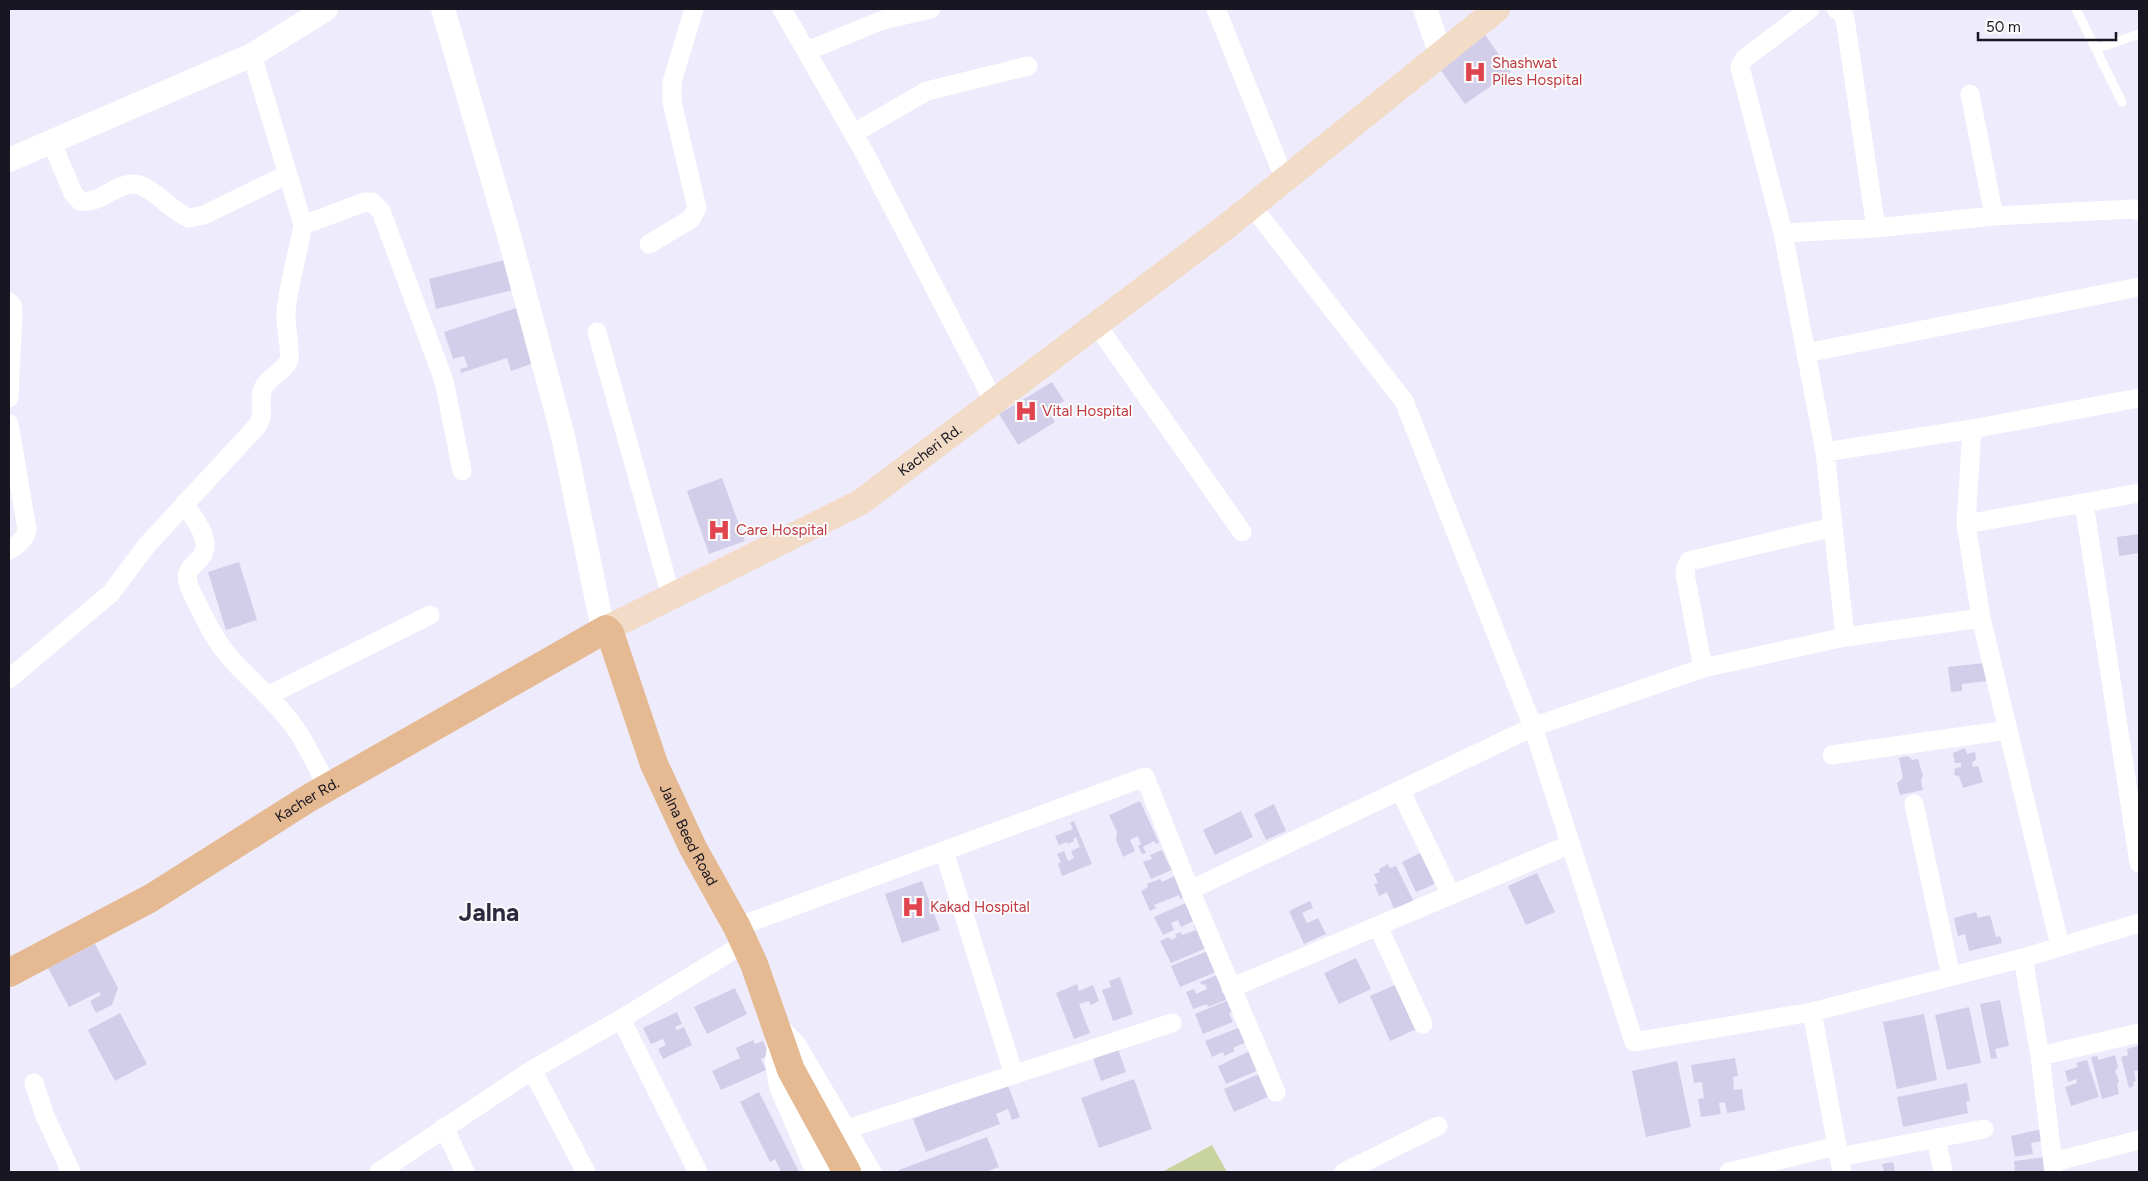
<svg xmlns="http://www.w3.org/2000/svg" width="2148" height="1181" font-family="Figtree,sans-serif">
<style>
.green{fill:#c8d39e}
.building{fill:#d2cee9}
.lines{fill:none;stroke-linecap:round;stroke-linejoin:round}
.service{stroke:#fff;stroke-width:9}
.minor{stroke:#fff;stroke-width:19}
.tertiary{stroke:#fff;stroke-width:24}
.secondary{stroke:#f2dcc8;stroke-width:26}
.primary{stroke:#e5b991;stroke-width:28}
.labels{text-anchor:middle;dominant-baseline:central;stroke-width:4;stroke-linejoin:round;paint-order:stroke}
.health-label{font-size:15px;fill:#be3a42;stroke:#fbfbfb;text-anchor:start}
.street-label{font-size:15px;fill:#181620;stroke:#fbfbfb}
.town-label{font-size:25px;font-weight:bold;fill:#2d293e;stroke:#fbfbfb}
</style>
<rect width="100%" height="100%" fill="#edebfc"/>
<path class="green" d="M1212,1145L1227,1172H1162Z"/>
<path class="building" d="M1484,33L1511,72L1465,104L1437,65Z
M505,260L513,290L436,309L429,279Z
M519,307L537,362L511,371L507,358L461,373L460,369L468,367L464,356L453,359L444,332Z
M1052,382L1064,401L1048,411L1055,422L1018,445L999,414Z
M722,478L745,541L709,554L687,491Z
M2139,534V553L2119,556L2117,537Z
M239,562L257,620L226,630L208,572Z
M1985,663L1986,681L1962,684V691L1951,692L1948,667Z
M1965,748L1967,754L1975,752L1976,759L1972,763L1973,767L1978,766L1983,782L1963,788L1959,776L1954,775L1955,768L1961,767V763H1955L1953,753Z
M1908,756L1912,760L1918,759L1923,776L1921,780L1923,790L1900,795L1897,783L1903,778L1899,758Z
M1140,801L1159,843L1156,844L1154,841L1143,847L1146,853L1142,854L1138,846L1141,844L1138,836L1130,840L1135,851L1123,857L1116,840L1117,832L1109,815Z
M1274,804L1286,831L1266,840L1254,814Z
M1241,811L1253,837L1215,855L1203,830Z
M1074,821L1092,864L1062,876L1058,864L1061,862L1057,854L1064,851L1068,861L1074,858L1071,851L1080,847L1076,837L1073,839L1074,841L1068,844L1067,842L1059,845L1055,836L1073,829L1070,823Z
M1162,850L1169,865L1173,863L1176,868L1151,879L1143,862L1152,859L1150,855Z
M1422,852L1437,883L1416,892L1402,862Z
M1388,864L1390,868L1396,866L1414,902L1395,911L1387,892L1379,896L1374,884L1378,883L1374,874L1380,872L1379,869Z
M1537,873L1555,912L1526,925L1508,886Z
M1179,874L1189,895L1180,899L1179,895L1154,905L1156,908L1150,911L1141,891L1148,887L1147,884L1160,879L1162,882Z
M922,881L940,930L902,943L885,894Z
M1190,901L1198,919L1181,927L1178,920L1171,923L1174,930L1163,935L1154,917Z
M1310,901L1313,908L1302,913L1307,923L1318,918L1326,934L1304,944L1289,911Z
M1976,912L1978,918L1990,915L1996,937L2000,936L2002,943L1969,951L1965,934L1958,936L1954,918Z
M1200,922L1211,946L1171,963L1160,941L1169,937L1171,940L1177,937L1175,934L1181,932L1182,935L1196,930L1194,925Z
M95,944L118,988L112,1005L96,1013L90,1001L101,995L99,992L69,1007L48,968Z
M1210,950L1218,971L1180,987L1171,966Z
M1356,958L1371,989L1339,1004L1324,973Z
M1217,975L1228,999L1208,1007L1207,1004L1193,1009L1186,992L1194,989L1196,994L1207,989L1205,984L1202,985L1200,982Z
M1120,977L1133,1014L1113,1021L1102,990L1111,987L1109,981Z
M1401,982L1421,1027L1390,1041L1370,996Z
M1077,984L1079,991L1093,985L1099,1001L1091,1005L1089,1001L1079,1004L1090,1033L1074,1039L1056,993Z
M735,988L747,1014L707,1034L694,1007Z
M1231,999L1234,1008L1231,1010L1232,1012L1229,1013L1233,1022L1203,1034L1195,1014Z
M2000,1000L2009,1046L1995,1049L1997,1058L1991,1059L1980,1004Z
M1969,1007L1981,1063L1947,1070L1935,1015Z
M677,1012L682,1024L675,1027L677,1030L684,1027L692,1045L663,1059L658,1049L666,1045L663,1039L651,1044L643,1028Z
M120,1013L147,1064L115,1081L88,1030Z
M1924,1014L1937,1080L1897,1089L1883,1022Z
M1243,1026L1249,1041L1233,1048L1235,1051L1224,1056L1223,1052L1212,1057L1205,1041Z
M753,1040L755,1044L763,1041L769,1055L761,1059L766,1070L721,1090L712,1071L740,1058L736,1048Z
M2139,1046V1070L2134,1071L2136,1081L2133,1082L2134,1086L2129,1088L2121,1057L2128,1055L2127,1049Z
M1118,1049L1126,1072L1101,1081L1093,1058Z
M1252,1050L1261,1069L1226,1084L1218,1066Z
M2115,1055L2118,1067L2115,1071L2119,1081L2117,1085L2119,1094L2102,1099L2091,1057L2097,1056L2099,1060Z
M1735,1058L1738,1076L1733,1077L1734,1090L1742,1089L1745,1110L1727,1113L1725,1102L1719,1103L1721,1114L1701,1117L1698,1099L1704,1098L1702,1082L1694,1083L1691,1065Z
M2087,1060L2099,1097L2071,1106L2065,1087L2077,1083L2076,1079L2068,1082L2065,1071L2078,1067L2076,1063Z
M1677,1061L1691,1127L1646,1137L1632,1071Z
M1264,1072L1267,1080L1262,1083L1270,1096L1234,1112L1224,1089Z
M1134,1079L1152,1129L1099,1148L1081,1098Z
M1007,1083L1020,1117L1012,1120L1008,1109L996,1114L1000,1124L926,1152L913,1119Z
M1967,1083L1970,1101L1966,1102L1968,1113L1903,1127L1897,1097Z
M759,1092L799,1172H781L775,1159L770,1162L740,1102Z
M2042,1129L2044,1141L2031,1143L2033,1154L2015,1157L2011,1136Z
M987,1137L999,1167L985,1172H899V1170Z
M2046,1157L2048,1172H2015L2014,1161Z
M1893,1162L1895,1172H1884L1882,1164Z"/>
<g class="lines">
<path class="service" d="M2076,9L2122,102
M2096,49L2139,34"/>
<path class="minor" d="M782,9L864,152L994,402
M1216,9L1285,180
M1836,9L1843,14L1845,19L1876,228
M807,51L883,20L931,9
M252,55L303,225L365,202H372L381,211L444,381L462,471
M1970,94L1994,216
M854,133L927,91L1028,66
M51,141L73,193L80,201C100,205 116,182 136,184C153,187 172,212 189,218L204,215L288,174
M1252,206L1404,401L1533,727L1634,1042L1812,1012
M1783,233L1740,67L1744,59L1810,9
M649,244L691,219L697,208L672,102V82L694,9
M9,302L12,305L13,313L9,398
M1096,324L1242,532
M597,332L671,596
M1806,353L2139,287
M9,424L27,529C26,539 18,545 9,550
M1972,429L1825,452L1783,233L1876,228L1994,216L2133,209L2139,211
M1825,452L1845,637
M185,503C191,515 205,531 205,544C206,568 176,561 192,593C204,617 215,642 233,661C253,683 278,703 295,728C308,746 317,768 328,787
M2084,503L2139,863
M1966,524L2139,493
M1703,668L1685,574L1686,567L1689,561L1833,527
M9,679L111,593L147,545L258,425C265,413 259,403 262,391C266,377 284,373 289,360C291,353 285,323 286,311C289,282 298,253 303,225
M267,696L430,615
M1832,755L2008,730
M1400,790L1451,895
M1914,804L1951,976
M944,851L1014,1075
M1190,890L1276,1092
M1378,926L1423,1024
M737,927L1145,777L1190,890L1533,727L1703,668L1845,637L1981,618
M2060,946L1981,618L1966,524L1972,429L2139,398
M2023,958L2040,1056L2054,1172
M1231,988L1571,844
M621,1019L698,1172
M779,1026L797,1045L872,1172
M2040,1056L2139,1033
M532,1070L586,1172
M34,1083L45,1116L71,1172
M444,1127L465,1172
M847,1129L1172,1023
M1936,1138L1943,1172
M1839,1157L1984,1129
M2053,1162L2139,1140
M379,1172L532,1070L621,1019L745,943
M1344,1172L1438,1126
M1729,1172L1837,1146
M1842,1172L1812,1012L2023,958L2139,923"/>
<path class="tertiary" d="M443,9L508,232L563,436L603,629
M1425,9L1441,55
M9,160L252,55L326,9
M780,1042L777,1061L781,1086L818,1172"/>
<path class="secondary" id="s1" d="M606,629L861,502L1227,226L1497,9"/>
<path class="primary" id="s2" d="M9,973L151,898L309,798L606,629L610,633L654,764L693,848L737,927L754,964L791,1070L847,1172"/>
</g>
<defs>
<symbol id="hospital-bare" viewBox="-9 -9 18 18"><path d="M-5-5h3v3.5h4V-5h3V5h-3V1.5h-4V5h-3Z" fill="#e0444e" stroke="#fbfbfb" stroke-width="2.5" paint-order="stroke"/></symbol>
</defs>
<g fill-rule="evenodd">
<use href="#hospital-bare" x="1459" y="56" width="32" height="32"/>
<use href="#hospital-bare" x="1010" y="395" width="32" height="32"/>
<use href="#hospital-bare" x="703" y="514" width="32" height="32"/>
<use href="#hospital-bare" x="897" y="891" width="32" height="32"/>
</g>
<g class="labels">
<g class="health-label">
<text x="1492" y="63">Shashwat<tspan x="1492" dy="17">Piles Hospital</tspan></text>
<text x="1042" y="411">Vital Hospital</text>
<text x="736" y="530">Care Hospital</text>
<text x="930" y="907">Kakad Hospital</text>
</g>
<g class="street-label">
<text stroke="none"><textPath href="#s1" startOffset="371">Kacheri Rd.</textPath></text>
<text stroke="none"><textPath href="#s2" startOffset="345">Kacher Rd.</textPath></text>
<text stroke="none"><textPath href="#s2" startOffset="912">Jalna Beed Road</textPath></text>
</g>
<g class="town-label">
<text x="489" y="912">Jalna</text>
</g>
</g>
<rect width="2148" height="1181" fill="none" stroke="#181620" stroke-width="20"/>
<path d="M1978 32v8h138v-8" fill="none" stroke="#181620" stroke-width="2.5"/>
<text x="1986" y="32" font-size="15" fill="#181620" stroke="#fbfbfb" stroke-width="4" paint-order="stroke">50 m</text>
</svg>
